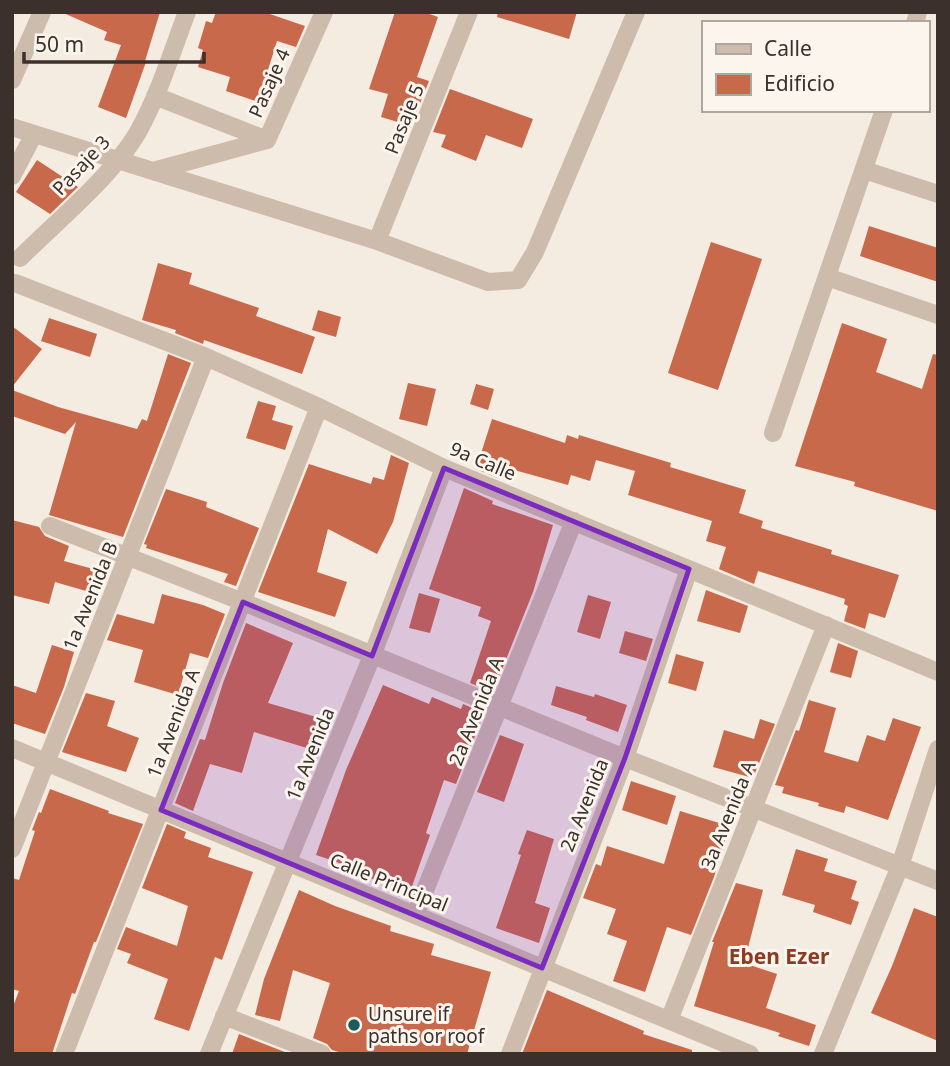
<svg xmlns="http://www.w3.org/2000/svg" width="950" height="1066" font-family="'Noto Sans',sans-serif">
<style>
.building{fill:#c8694b}
.lines{fill:none;stroke-linecap:round;stroke-linejoin:round}
.street{stroke:#cdbbac;stroke-width:18}
.marked{fill:#7b2cbf;fill-opacity:0.2;stroke:#7b2cbf;stroke-width:5;stroke-linejoin:round}
.poi-dot{fill:#1f5a5e;stroke:#fbf5ee;stroke-width:2.5}
.labels{text-anchor:middle;dominant-baseline:central;stroke-width:6;stroke-linejoin:round;paint-order:stroke}
.street-label{font-size:19px;fill:#3b302b;stroke:#fbf5ee}
.poi-label{font-size:19px;fill:#3b302b;stroke:#fbf5ee;text-anchor:start}
.neighbourhood-label{font-size:21px;font-weight:bold;fill:#8c3b22;stroke:#fbf5ee}
</style>
<rect width="100%" height="100%" fill="#f4ebe1"/>
<path class="building" d="M61,12H160L145,61L146,62L126,118L98,107L121,45L104,40L107,32Z
M216,12H264L305,26L296,47L277,41L258,102L226,91L230,77L198,67L203,50L198,48L206,21L212,23Z
M395,12H424L438,17L417,77L429,81L411,126L381,117L388,94L369,89Z
M498,12H577L569,39L497,17Z
M450,89L533,119L522,148L486,135L476,161L441,147L446,135L433,132Z
M37,160L78,187L50,214L16,192Z
M869,226L938,248V282L860,256Z
M711,242L762,259L718,390L668,373Z
M158,263L192,273L189,284L259,308L256,316L315,337L302,374L204,340L203,344L175,333L176,330L142,320Z
M318,310L341,317L336,337L312,330Z
M49,318L97,334L90,357L41,341Z
M842,323L887,339L876,372L922,389L933,354L938,355V511L854,486L855,482L795,466Z
M12,326L42,349L12,387Z
M168,354L191,363L123,537L49,515L76,422L65,434L12,416V390L58,407L137,429L142,419L147,421Z
M408,383L436,389L427,426L399,419Z
M476,384L494,389L488,410L470,404Z
M258,401L276,406L272,420L293,426L285,450L246,438Z
M492,419L565,443L567,435L578,439L579,435L671,463L670,467L746,490L739,513L763,521L761,528L832,550L831,554L899,575L885,618L869,613L865,629L844,621L848,606L844,604L845,599L758,571L754,584L719,569L726,547L706,541L712,521L628,495L635,471L596,460L590,481L571,475L568,485L504,467L500,479L476,469Z
M391,455L409,463L393,522L377,554L328,529L317,572L347,582L335,617L258,592L309,464L371,484L373,477L384,480Z
M464,488L493,501L492,504L553,525L533,592L493,692L470,683L491,621L478,616L481,607L429,589Z
M166,489L207,502L206,507L259,528L236,586L224,582L228,574L146,548L147,545L144,544Z
M12,520L39,527L45,536L69,546L64,561L108,573L100,595L55,582L49,604L12,595Z
M706,590L748,606L740,633L697,621Z
M419,593L440,599L430,633L409,628Z
M162,594L203,605L225,614L208,658L190,653L178,695L134,682L143,650L107,640L117,614L154,624Z
M588,595L611,602L600,639L577,632Z
M246,623L293,643L268,703L330,721L320,752L254,732L242,773L210,764L193,811L175,803L200,739L205,740L223,683Z
M625,631L653,639L646,661L619,653Z
M838,643L858,651L851,678L830,672Z
M52,645L74,652L64,687L45,734L12,723V685L36,693Z
M676,654L704,662L696,691L668,683Z
M383,685L429,704L432,697L461,709L463,704L484,713L456,784L444,780L426,833L430,835L410,892L364,876L366,872L316,855L346,770Z
M556,686L594,697L595,694L627,705L618,732L586,720L587,717L551,705Z
M86,693L115,701L107,726L139,738L126,772L62,752Z
M809,700L836,708L824,752L858,762L867,735L885,741L893,718L921,727L888,820L846,806L844,813L818,806L819,803L782,793L784,787L775,785L796,730L799,731Z
M760,719L775,724L753,778L713,767L724,730L754,739Z
M500,735L524,744L504,802L477,792Z
M631,781L676,796L667,825L622,810Z
M50,789L109,811L108,813L143,824L96,942H94L75,994L72,993L52,1054H12V1009L19,991L12,989V878L19,880L35,831L32,830L39,812L41,813Z
M680,811L729,826L714,877L691,935L667,927L645,992L613,981L627,941L607,934L616,909L583,898L596,864L601,866L607,846L664,864Z
M167,824L186,832L184,838L211,848L208,857L253,872L222,960L215,957L189,1031L154,1019L168,979L127,963L131,954L117,949L126,927L177,946L188,906L142,888Z
M527,830L554,839L535,903L550,908L539,943L496,928L521,855L518,854Z
M796,849L828,859L824,871L857,881L851,899L859,902L851,925L813,912L815,905L782,895Z
M736,883L763,890L744,963L777,974L766,1008L816,1025L809,1046L778,1036L780,1033L694,1006L714,942H712Z
M299,890L335,906L391,926L390,931L434,944L431,955L491,972L467,1054H345L332,1050L327,1044L313,1038L330,983L293,970L280,1021L255,1015L264,979Z
M914,908L938,917V1041L871,1013L892,966Z
M547,990L644,1031L643,1034L692,1050V1054H522Z
M239,1034L290,1054H232Z"/>
<g class="lines">
<path class="street" d="M915,23L918,12
M12,80L42,12
M155,96L267,140
M12,127L377,241L488,282L518,280L535,252L636,12
M864,170L938,194
M153,171L267,140L324,12
M12,176L33,136
M377,241L469,12
M20,258C57,221 113,175 138,132C159,94 172,52 187,12
M827,277L938,315
M15,283L206,357L319,407L444,468L938,672
M773,433L884,110
M50,526L243,602L625,758L938,881
M12,748L750,1054
M12,849L206,357
M415,915L574,521
M224,1016L322,1054
M669,1020L826,625
M64,1054L319,407
M209,1054L372,656L444,468
M510,1054L625,758L689,569
M823,1054L900,866L938,749"/>
</g>
<path class="marked" d="M444,468L689,569L625,758L542,968L161,810L243,602L372,656Z"/>
<circle class="poi-dot" cx="354" cy="1025" r="7"/>
<g class="labels">
<g class="street-label">
<text transform="translate(269 83) rotate(-66)">Pasaje 4</text>
<text transform="translate(404 119) rotate(-68)">Pasaje 5</text>
<text transform="translate(81 165) rotate(-47)">Pasaje 3</text>
<text transform="translate(483 461) rotate(23)">9a Calle</text>
<text transform="translate(90 596) rotate(-68)">1a Avenida B</text>
<text transform="translate(476 711) rotate(-68)">2a Avenida A</text>
<text transform="translate(173 723) rotate(-69)">1a Avenida A</text>
<text transform="translate(310 754) rotate(-68)">1a Avenida</text>
<text transform="translate(584 805) rotate(-68)">2a Avenida</text>
<text transform="translate(728 815) rotate(-68)">3a Avenida A</text>
<text transform="translate(389 882) rotate(22)">Calle Principal</text>
</g>
<g class="poi-label">
<text x="368" y="1014">Unsure if<tspan x="368" dy="22">paths or roof</tspan></text>
</g>
<g class="neighbourhood-label">
<text x="779" y="956">Eben Ezer</text>
</g>
</g>
<rect width="950" height="1066" fill="none" stroke="#3b302b" stroke-width="28"/>
<rect x="702" y="21" width="228" height="91" fill="#fbf5ee" stroke="#aea6a0" stroke-width="2"/>
<rect x="716" y="44" width="35" height="10" fill="#cdbbac" stroke="#aea6a0" stroke-width="2"/>
<text x="764" y="56" font-size="21" fill="#3b302b">Calle</text>
<rect x="716" y="74" width="35" height="21" fill="#c8694b" stroke="#aea6a0" stroke-width="2"/>
<text x="764" y="91" font-size="21" fill="#3b302b">Edificio</text>
<path d="M24 52v10h180v-10" fill="none" stroke="#3b302b" stroke-width="3.5"/>
<text x="35" y="52" font-size="21" fill="#3b302b" stroke="#fbf5ee" stroke-width="5" paint-order="stroke">50 m</text>
</svg>
